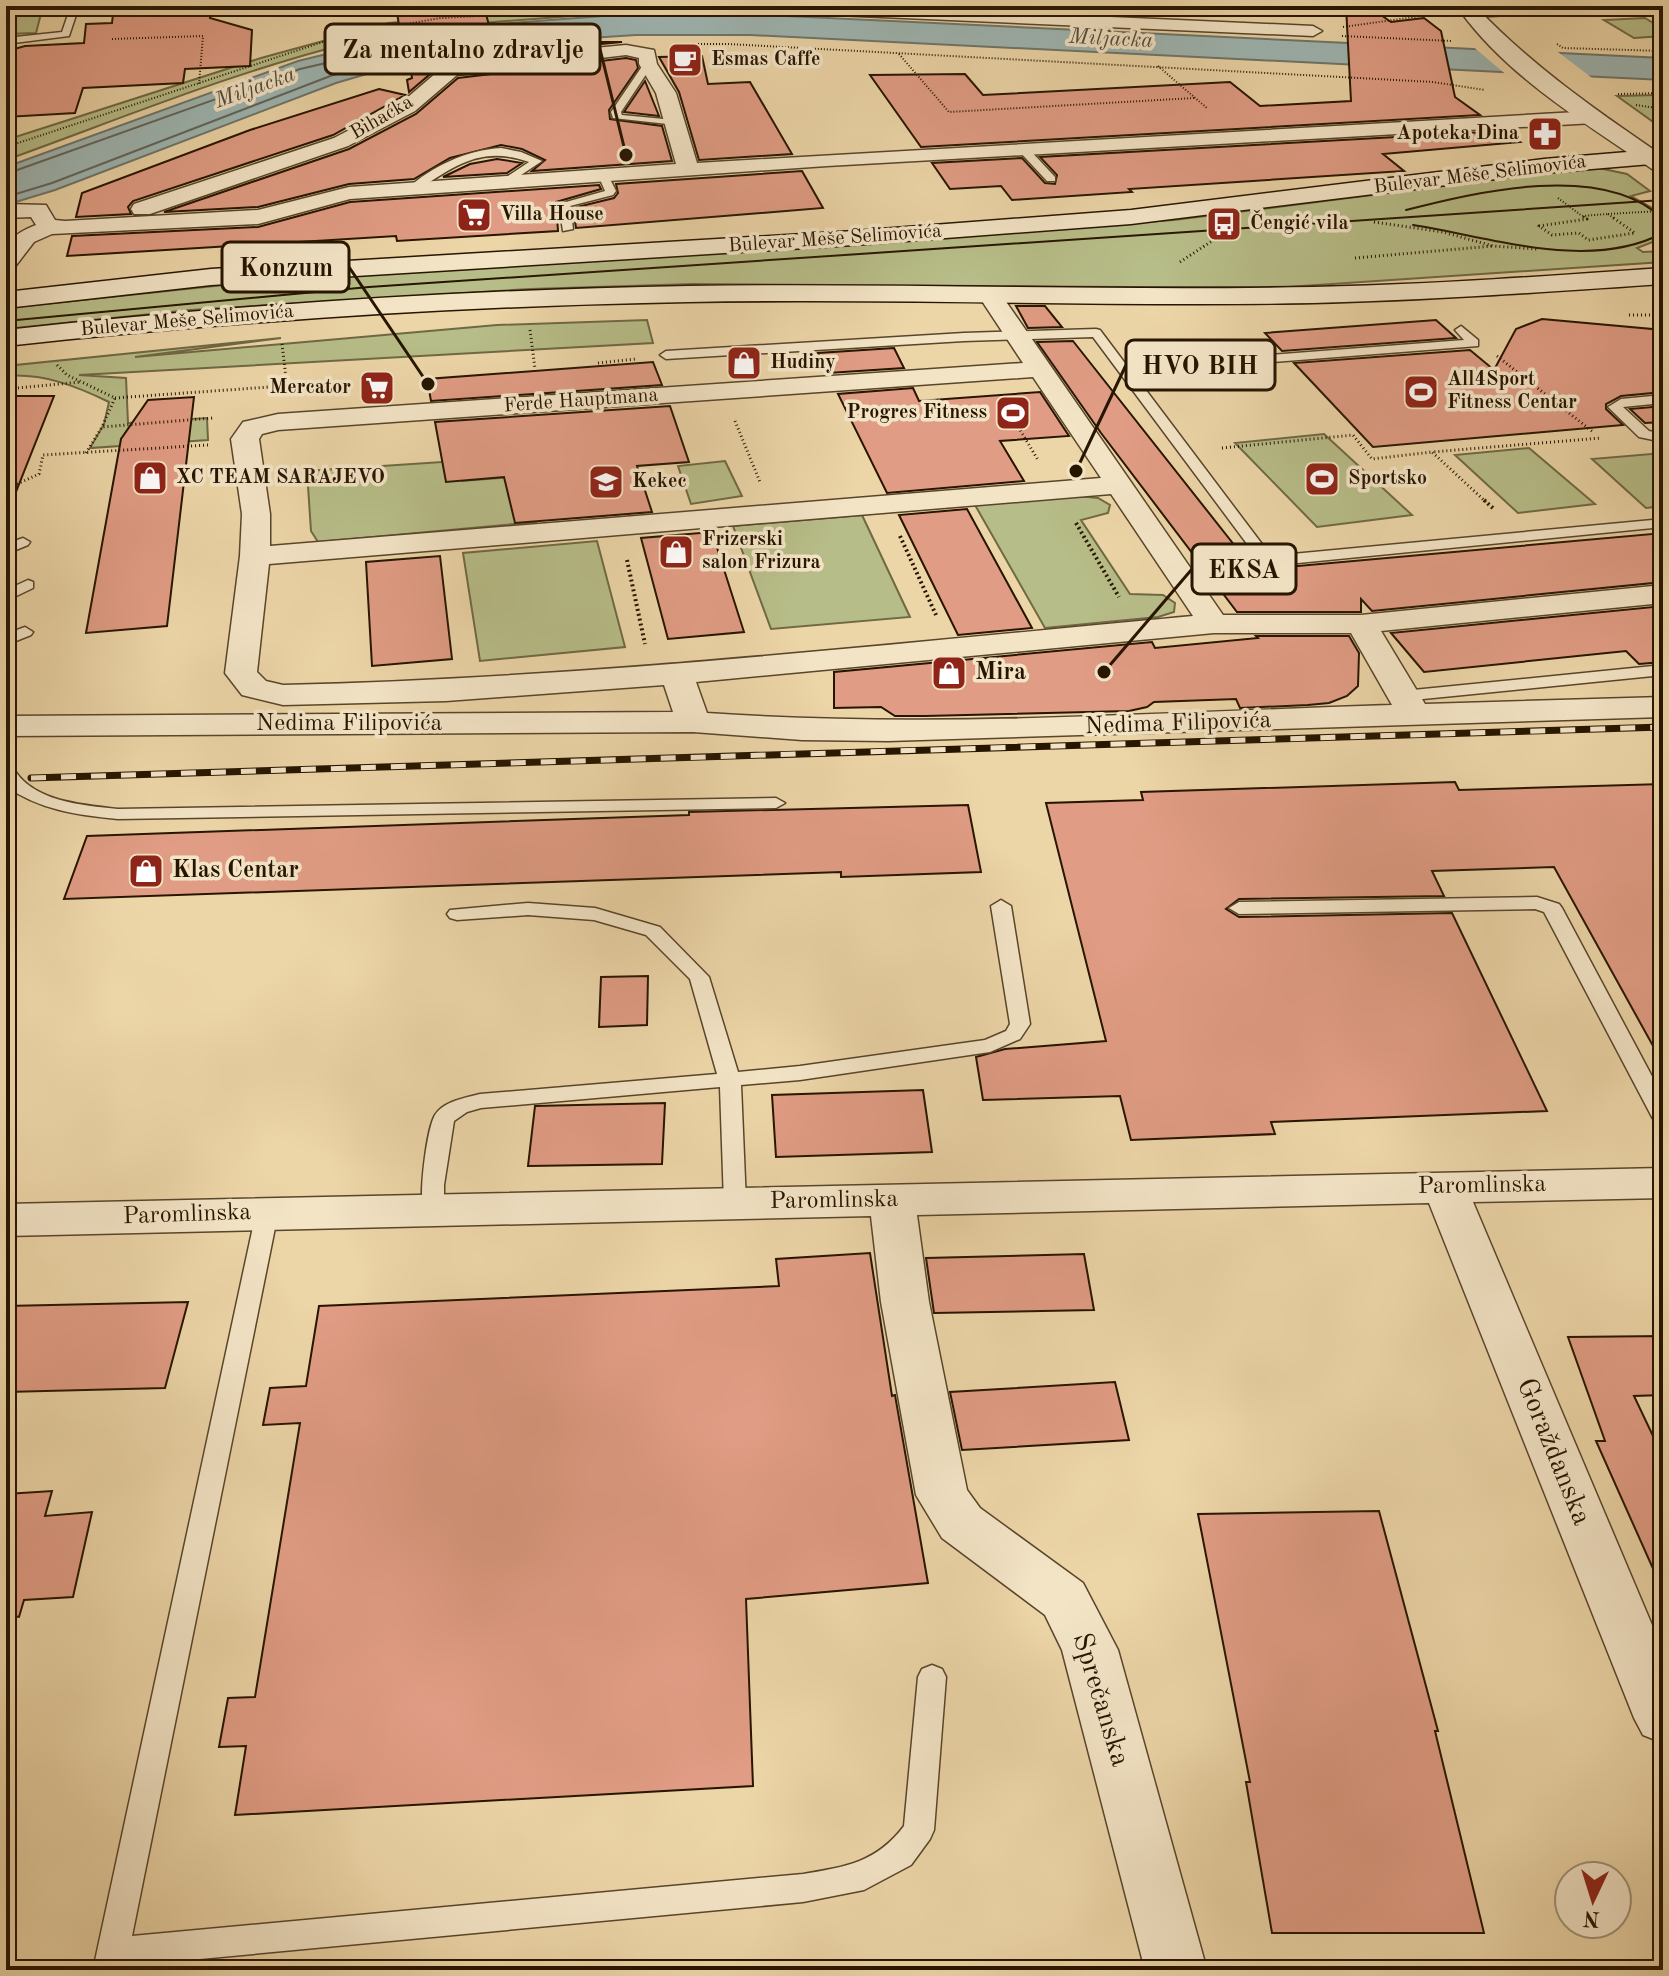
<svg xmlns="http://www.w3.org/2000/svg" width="1669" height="1976" font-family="'Old Standard TT',serif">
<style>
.green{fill:#b7bd88;stroke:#6f6944;stroke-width:2}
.water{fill:#9eb6b3;stroke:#6e766b;stroke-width:2}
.pier{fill:#ecd5a7}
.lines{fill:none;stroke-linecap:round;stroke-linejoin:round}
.shore{stroke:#62665a;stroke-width:2}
.building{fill:#e09c84;stroke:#271500;stroke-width:2}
.service-casing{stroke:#58452a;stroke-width:3}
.minor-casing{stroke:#58452a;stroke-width:3}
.tertiary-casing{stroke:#58452a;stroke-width:3}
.secondary-casing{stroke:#271500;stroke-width:3}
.path-far2{stroke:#271500;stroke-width:2;stroke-dasharray:1 2;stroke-linecap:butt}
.path-far1{stroke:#271500;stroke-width:3;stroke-dasharray:1 3;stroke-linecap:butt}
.path{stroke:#271500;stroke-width:4;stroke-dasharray:2 3;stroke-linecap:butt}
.service{fill:#f3e4c6;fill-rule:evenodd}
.minor{fill:#f3e4c6;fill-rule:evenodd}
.tertiary{fill:#f3e4c6;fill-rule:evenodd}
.secondary{fill:#f3e4c6;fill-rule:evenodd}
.tram{stroke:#271500;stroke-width:2}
.rail-casing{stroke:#271500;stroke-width:7}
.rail{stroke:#f3e4c6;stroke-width:5;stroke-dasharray:15;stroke-linecap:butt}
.labels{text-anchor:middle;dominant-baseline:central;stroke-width:7;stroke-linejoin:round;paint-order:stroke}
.far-poi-label{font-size:20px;font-weight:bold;fill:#271500;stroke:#f3e4c6;text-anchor:start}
.far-street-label{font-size:20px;fill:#271500;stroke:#f3e4c6}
.far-water-label{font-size:22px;font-style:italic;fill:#514d3f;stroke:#f3e4c6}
.poi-label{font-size:24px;font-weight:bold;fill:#271500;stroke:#f3e4c6;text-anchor:start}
.street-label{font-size:24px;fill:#271500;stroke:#f3e4c6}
.near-street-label{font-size:28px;fill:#271500;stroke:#f3e4c6}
.leader{fill:none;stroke:#271500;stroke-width:3}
.callout-dot{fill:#271500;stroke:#f3e4c6;stroke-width:3}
.callout{fill:#f3e4c6;stroke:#271500;stroke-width:3}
.callout-label{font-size:26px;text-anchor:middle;font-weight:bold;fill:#271500}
</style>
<rect width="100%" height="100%" fill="#ecd5a7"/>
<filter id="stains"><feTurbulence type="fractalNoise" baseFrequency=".0025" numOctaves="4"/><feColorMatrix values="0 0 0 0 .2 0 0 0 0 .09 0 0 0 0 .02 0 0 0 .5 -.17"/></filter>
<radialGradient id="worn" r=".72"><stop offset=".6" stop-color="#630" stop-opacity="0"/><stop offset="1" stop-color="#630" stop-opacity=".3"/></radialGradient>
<path class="green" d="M6,6H43L36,33L6,34Z
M577,6L573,16C499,22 422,25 350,43C233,72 120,119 6,160V140L261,58L389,23Z
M1645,18L1663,29V36L1634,38L1604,20Z
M1663,95V129L1617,96L1658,95Z
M1594,167L1627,174L1650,191L1631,196L1663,214V238L1637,248L1643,252L1663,251V262L1272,288L692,284L530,289L190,310L6,329V308L243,283L1174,220Z
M647,320L653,343L79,375L126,378L128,423L207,418L208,440L90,448L104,424L109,402C76,386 43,373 6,376V366L281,338L135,357L497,325Z
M1324,434L1412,515L1317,527L1235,443Z
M1529,448L1595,504L1518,513L1455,455Z
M1663,453V506L1646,508L1592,459Z
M457,461L462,481L526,476L536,522L318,542L311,531L307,471Z
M725,461L742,496L691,504L678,466Z
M1078,496L1098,498L1110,505L1108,513L1081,520L1130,594L1163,595L1175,603L1174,612L1158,617L1045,628L975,505Z
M862,515L910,617L771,629L733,526Z
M597,541L625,647L480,661L463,553Z"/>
<path class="water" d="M642,13L765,15L1663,58V80L751,35H636L544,41L463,51L404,63L336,83L55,190L6,205V167L298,61L339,51L403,37L486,25Z"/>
<path class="pier" d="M1471,45L1554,49L1596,81L1509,77Z"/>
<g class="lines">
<path class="shore" d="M6,174L300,69L400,46
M6,197L52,183L333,75L402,56"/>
</g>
<path class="building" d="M114,6H210V18L252,30L250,66L185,69L183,83L83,88L75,113L6,117V67L14,49L25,46L84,43L86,24L112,23Z
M396,6H484L495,49L581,42H622L466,57L441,65L409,92L407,80L412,78L410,64L425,57L404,58Z
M1346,6H1368L1391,22L1424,18L1441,31L1455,97L1480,115L921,147L870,75L965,74L983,95L1230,82L1260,106L1351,101Z
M702,56L708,84L750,82L792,154L699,160L679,92L659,57Z
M626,58L636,60L638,68L609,110L610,119L662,126L672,161L532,171L545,160L522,149L501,145L450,158L414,179L349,184L258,207L164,212L349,149L416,114L458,78Z
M645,81L659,116L624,112Z
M379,89L405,95L333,135L133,201L128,207L131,214L76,217L82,193L250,130Z
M1504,131L1520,142L1383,154L1404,171L1129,189L1132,192L1012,200L1001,186L950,189L932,163L1022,158L1045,183L1055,184L1057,175L1040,157Z
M497,159L522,163L507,173L443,177L470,164Z
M802,171L823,208L576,228L573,208L614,198L618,193L616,184Z
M599,185L601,189L556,202L558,231L397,241L396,236L67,256L72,236L258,227L350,202Z
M1016,306H1045L1062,327L1028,328Z
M1542,319L1663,330V392L1621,396L1606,404V409L1623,425L1373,447L1294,363L1470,350L1494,370L1516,329Z
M1436,320L1456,338L1282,351L1265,333Z
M1073,341L1254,570L1663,533V582L1372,611L1361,599V612H1237L1101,433L1037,342Z
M894,348L904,368L828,373L818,353Z
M653,362L662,385L431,401L427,379Z
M913,388L919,401L1040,392L1069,436L1000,441L1024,481L887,493L838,394Z
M6,396H54L8,512L6,511Z
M194,397L167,626L86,633L121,439L148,400Z
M670,406L689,462L637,466L652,512L515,523L504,477L446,482L435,422Z
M1663,406V422L1645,423L1630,409Z
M967,509L1032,628L958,635L899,515Z
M712,532L744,632L668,639L641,538Z
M440,556L452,659L372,666L366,562Z
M1663,606V662L1639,664L1626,651L1424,672L1391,633Z
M1256,636H1349L1359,653L1358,686L1347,696L1329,703L1308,705L1240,708L1236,699L1154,702L1147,707L1129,711L925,716H895L881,707L834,708V672L1152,642L1155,648L1258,638Z
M1455,782L1459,790L1663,784V1064L1554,867L1432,871L1444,896L1239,899L1226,909L1239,917L1452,913L1547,1111L1271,1122L1275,1134L1131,1140L1120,1096L983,1100L976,1057L1005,1049L1106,1041L1046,803L1143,800L1141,792Z
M968,805L981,872L841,877V872L64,899L87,836L689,815V812Z
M648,976L647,1025L599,1027L601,977Z
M923,1090L932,1152L776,1157L772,1095Z
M665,1103L662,1164L528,1166L535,1106Z
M870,1253L892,1396L895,1395L928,1583L746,1599L753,1786L235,1815L246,1746L219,1747L228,1698L255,1697L300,1423L263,1425L270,1388L306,1386L319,1306L779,1286L776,1259Z
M1084,1254L1094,1310L934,1313L926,1258Z
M188,1302L165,1388L6,1392V1306Z
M1663,1336V1395L1634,1396L1663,1457V1591L1596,1441H1605L1568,1337Z
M1115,1382L1129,1440L962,1450L950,1392Z
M52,1491L45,1516L92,1512L73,1597L24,1600L19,1617L6,1615V1494Z
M1379,1511L1438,1731H1435L1484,1933H1272L1246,1782H1250L1198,1514Z"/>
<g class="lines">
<defs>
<path id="service" d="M71,6H79L69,36L6,44V38L62,32Z
M645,62L653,64L621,112L622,115L674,120L677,125L613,118L611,112Z
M1019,147H1027L1055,177V181H1047L1019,151Z
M501,148L521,152L542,161L506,185L501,182L502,180L529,162C481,145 455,166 416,191L407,189C432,166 467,150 501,148Z
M603,172L607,173L616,191L613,195L570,206L573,229L563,231L559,204L605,191L598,175Z
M1461,326L1478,340V346L1133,373L1271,556L1663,519V527L1267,566L1262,564L1093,337L964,341L666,359L660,355L666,351L964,333L1096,329L1100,330L1127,366L1464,340L1455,330Z
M1663,395V403L1623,407L1649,431L1663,434V442L1639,437L1608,407L1621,399Z
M23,538L30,542L28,545L6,554V544Z
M28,580L33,582V588L6,601V590Z
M25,627L33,632L31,635L6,645V634Z
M1663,665V675L1403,701L1395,696L1403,691Z
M6,765L12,766C31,802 82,805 118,809L776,798L785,803L776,808L118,819C78,815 39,810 6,786Z
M1537,897L1559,904L1562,908L1663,1097V1124L1655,1122L1652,1117L1544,912L1535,909L1239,914L1229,908L1239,902Z
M1001,900L1011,906L1030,1024L1020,1039L990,1052L800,1080L741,1085L746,1203L743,1208H727L724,1203L720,1087L481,1108L467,1112L454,1121L444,1185V1209L441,1214H425C417,1202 427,1128 435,1115C444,1101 465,1098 480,1094L717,1074L690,979L646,935L594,920L528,915L457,920L450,918L447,914L450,910L528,903L595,908L660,927L709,977L738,1072L800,1066L985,1040L1006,1031L1010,1024L991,906Z
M267,1205L275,1208L278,1213L132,1936L803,1874C846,1867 877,1862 904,1826L918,1677L922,1669L932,1665L942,1669L946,1677L934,1830L930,1839L911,1865L864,1890L803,1902L125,1966V1970H93L256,1213L259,1208Z"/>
<path id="minor" d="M662,6H861L1313,26L1322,31L1313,36L790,13L671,11Z
M1603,6L1594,11L1470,17L1461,12L1470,7L1488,6Z
M626,45L654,50L657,64L676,93L697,163L1594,111L1604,117L1594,123L827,166L350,199L258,224L52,234L34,242L14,268L6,270C6,242 10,235 36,225L31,217L6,218V204L46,205L55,220L65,221L258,210L349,187L676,164L656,93L639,64V58L626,55L457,75L415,111L348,146L150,214H134L131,209L134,204L334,138L401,103L443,67L467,60Z
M990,288L998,290L1223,615H1361L1663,585V603L1381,631L1425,704L1663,697V717L888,741L802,740L693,732L6,736V716L673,712L664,685L446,701L283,705L242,695L225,673L240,556L242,514L231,439L243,422L278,414L1023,363L978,295L982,290ZM1033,377L1101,478L270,546V514L259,439L262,434L278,430ZM1111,494L1193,616C890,644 587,678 283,685L266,681L257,672L269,564ZM1214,633H1351L1392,705C1164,712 934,729 707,713L696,682Z
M1663,1168V1198L1473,1202L1663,1651V1743L1643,1735L1634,1718L1429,1203L917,1215L929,1302L967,1490L980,1508L1083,1583L1118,1650L1207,1970H1145L1062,1650L1045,1615L942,1538L916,1495L881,1302L871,1216L6,1236V1204Z"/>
<path id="tertiary" d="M1470,6L1477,8C1532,66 1597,111 1663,156V173L1655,171C1588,125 1509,78 1461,12Z"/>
<path id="secondary" d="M1663,149V163L1544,173L1131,224L854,245L211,285L6,308V292L211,269L854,231L1131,210L1544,159Z
M1663,268V284C1546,292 1430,300 1313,303C1105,307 896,298 688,302C460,306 233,321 6,346V330C233,305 460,290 688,286C896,283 1105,291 1313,287C1430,285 1546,276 1663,268Z"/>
</defs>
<use href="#service" class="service-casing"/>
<use href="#minor" class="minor-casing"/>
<use href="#tertiary" class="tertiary-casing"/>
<use href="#secondary" class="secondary-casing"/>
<path class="path-far2" d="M1387,6L1413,17
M1343,27L1436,14L1425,6
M1342,36L1452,41
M112,39L203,36L199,84
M677,44H728L1433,82L1485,90
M1557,44L1563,48L1663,51
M899,54L949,112L1194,98
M1158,66L1208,109
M1618,94L1663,93
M1636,105L1663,109
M6,147L347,34L441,18L641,7
M1558,198L1582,216
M1608,214L1615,219
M1608,214L1659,211
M1587,219L1582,216L1608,214"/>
<path class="path-far1" d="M1583,217L1587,219L1539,226L1552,235L1579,233L1588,240L1635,233L1612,217
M1374,222L1443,232L1493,246L1537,249
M1355,258L1493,246
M1180,262L1212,241
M1629,315H1663
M530,330L535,369
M282,344L287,386
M1497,356L1593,432
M598,363L636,359
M57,365L67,375L115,398L102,427
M6,389L81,382
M115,398L269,387
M1004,403L1038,460
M735,421L760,482
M1222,448L1353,435L1372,459L1432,452
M86,453L102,427L213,418
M6,489L39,474L43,455L208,445
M1486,502L1432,452L1601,438"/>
<path class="path" d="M1484,500L1495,510
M1076,523L1119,597
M900,536L936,615
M627,560L645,644"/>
<use href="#service" class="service"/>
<use href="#minor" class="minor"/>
<use href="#tertiary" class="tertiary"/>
<use href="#secondary" class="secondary"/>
<path class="tram" d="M1406,210C1476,192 1604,161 1663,219
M1413,225C1491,237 1589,272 1663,233
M6,321L369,287L1663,200"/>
<defs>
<path id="rail" d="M31,778L1663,727"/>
</defs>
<use href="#rail" class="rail-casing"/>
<use href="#rail" class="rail"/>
</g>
<defs>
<symbol id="cafe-square" viewBox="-11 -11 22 22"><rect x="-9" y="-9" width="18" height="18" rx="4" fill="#8f2418" stroke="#f3e4c6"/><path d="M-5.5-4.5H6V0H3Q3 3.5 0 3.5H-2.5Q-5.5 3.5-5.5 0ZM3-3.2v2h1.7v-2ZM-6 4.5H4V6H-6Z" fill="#fff"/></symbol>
<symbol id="pharmacy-square" viewBox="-11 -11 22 22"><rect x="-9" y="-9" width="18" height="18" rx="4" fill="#8f2418" stroke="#f3e4c6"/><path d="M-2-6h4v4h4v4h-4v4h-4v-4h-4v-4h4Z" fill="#fff"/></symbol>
<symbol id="supermarket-square" viewBox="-11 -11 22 22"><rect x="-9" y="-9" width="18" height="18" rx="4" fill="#8f2418" stroke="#f3e4c6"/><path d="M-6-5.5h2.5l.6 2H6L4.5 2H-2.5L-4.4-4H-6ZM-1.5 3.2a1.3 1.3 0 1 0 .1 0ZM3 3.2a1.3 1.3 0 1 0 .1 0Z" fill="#fff"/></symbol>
<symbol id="bus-square" viewBox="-11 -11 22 22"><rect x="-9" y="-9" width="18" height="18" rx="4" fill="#8f2418" stroke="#f3e4c6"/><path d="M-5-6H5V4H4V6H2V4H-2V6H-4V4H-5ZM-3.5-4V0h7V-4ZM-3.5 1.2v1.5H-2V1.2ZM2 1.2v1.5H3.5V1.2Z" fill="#fff"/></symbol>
<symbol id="shop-square" viewBox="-11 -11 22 22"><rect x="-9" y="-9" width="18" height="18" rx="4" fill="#8f2418" stroke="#f3e4c6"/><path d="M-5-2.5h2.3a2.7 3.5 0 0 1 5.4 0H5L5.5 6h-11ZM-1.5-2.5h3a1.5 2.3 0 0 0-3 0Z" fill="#fff"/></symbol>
<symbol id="stadium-square" viewBox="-11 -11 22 22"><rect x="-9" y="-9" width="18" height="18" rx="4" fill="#8f2418" stroke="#f3e4c6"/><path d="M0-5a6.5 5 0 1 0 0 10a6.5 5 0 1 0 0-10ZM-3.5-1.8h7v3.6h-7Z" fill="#fff"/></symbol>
<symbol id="school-square" viewBox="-11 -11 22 22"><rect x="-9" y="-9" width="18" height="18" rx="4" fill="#8f2418" stroke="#f3e4c6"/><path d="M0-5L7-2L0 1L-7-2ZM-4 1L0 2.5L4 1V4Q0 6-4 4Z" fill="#fff"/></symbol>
</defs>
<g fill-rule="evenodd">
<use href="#cafe-square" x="665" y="40" width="40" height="40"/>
<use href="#pharmacy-square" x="1525" y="114" width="40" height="40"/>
<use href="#supermarket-square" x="454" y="195" width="40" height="40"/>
<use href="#bus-square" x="1204" y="204" width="40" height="40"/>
<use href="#shop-square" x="724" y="343" width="40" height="40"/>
<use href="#supermarket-square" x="357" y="368" width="40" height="40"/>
<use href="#stadium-square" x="1401" y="372" width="40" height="40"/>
<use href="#stadium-square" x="993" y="393" width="40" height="40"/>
<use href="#shop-square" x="130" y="458" width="40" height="40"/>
<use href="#stadium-square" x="1302" y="459" width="40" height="40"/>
<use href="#school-square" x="586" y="462" width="40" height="40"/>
<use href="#shop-square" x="656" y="532" width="40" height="40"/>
<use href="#shop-square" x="929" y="653" width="40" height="40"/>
<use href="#shop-square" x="126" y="851" width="40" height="40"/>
</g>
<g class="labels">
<g class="far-poi-label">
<text x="711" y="60">Esmas Caffe</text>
<text x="1519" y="134" text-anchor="end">Apoteka Dina</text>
<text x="500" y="215">Villa House</text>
<text x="1250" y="224">Čengić vila</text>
<text x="770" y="363">Hudiny</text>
<text x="1447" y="380">All4Sport<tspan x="1447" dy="23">Fitness Centar</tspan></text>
<text x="351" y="388" text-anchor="end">Mercator</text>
<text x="987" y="413" text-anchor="end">Progres Fitness</text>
<text x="176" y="478">XC TEAM SARAJEVO</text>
<text x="1348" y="479">Sportsko</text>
<text x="632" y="482">Kekec</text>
<text x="702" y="540">Frizerski<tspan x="702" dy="23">salon Frizura</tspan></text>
</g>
<g class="far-street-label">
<text transform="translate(382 118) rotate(-30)">Bihaćka</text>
<text transform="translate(1480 175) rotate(-7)">Bulevar Meše Selimovića</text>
<text transform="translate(835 239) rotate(-4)">Bulevar Meše Selimovića</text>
<text transform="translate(187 321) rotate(-5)">Bulevar Meše Selimovića</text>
<text transform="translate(581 401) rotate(-4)">Ferde Hauptmana</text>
</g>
<g class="far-water-label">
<text transform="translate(1111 39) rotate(3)">Miljacka</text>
<text transform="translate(255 88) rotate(-20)">Miljacka</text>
</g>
<g class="poi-label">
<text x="975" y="673">Mira</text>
<text x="172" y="871">Klas Centar</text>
</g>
<g class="street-label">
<text x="349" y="724">Nedima Filipovića</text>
<text transform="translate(1178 724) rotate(-2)">Nedima Filipovića</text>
<text transform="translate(1482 1186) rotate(-1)">Paromlinska</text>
<text transform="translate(834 1201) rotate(-1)">Paromlinska</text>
<text transform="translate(187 1215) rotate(-2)">Paromlinska</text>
</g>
<g class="near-street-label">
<text transform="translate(1553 1452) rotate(68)">Goraždanska</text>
<text transform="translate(1100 1700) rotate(73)">Sprečanska</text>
</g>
</g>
<path class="leader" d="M626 155L600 49M428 384L349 267M1076 471L1126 365M1104 672L1192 569"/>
<g class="callout-dot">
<circle cx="626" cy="155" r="8"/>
<circle cx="428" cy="384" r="8"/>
<circle cx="1076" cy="471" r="8"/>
<circle cx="1104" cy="672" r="8"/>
</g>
<g class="callout">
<rect x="325" y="24" width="275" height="50" rx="8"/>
<rect x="222" y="242" width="127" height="50" rx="8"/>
<rect x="1126" y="340" width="149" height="50" rx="8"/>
<rect x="1192" y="544" width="104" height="50" rx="8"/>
</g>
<g class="callout-label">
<text x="463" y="58">Za mentalno zdravlje</text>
<text x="286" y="276">Konzum</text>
<text x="1200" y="374">HVO BIH</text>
<text x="1244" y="578">EKSA</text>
</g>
<rect width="1669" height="1976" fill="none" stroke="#ecd5a7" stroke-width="32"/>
<rect x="8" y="8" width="1653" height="1960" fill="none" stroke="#271500" stroke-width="4"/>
<rect x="16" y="16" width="1637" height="1944" fill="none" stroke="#271500" stroke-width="2"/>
<g transform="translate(1593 1900) rotate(184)"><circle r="38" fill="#f3e4c6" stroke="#a19177" stroke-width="2"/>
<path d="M0-6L14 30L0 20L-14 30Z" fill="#8f2418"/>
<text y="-12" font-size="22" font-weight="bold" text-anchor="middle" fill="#271500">N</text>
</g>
<rect width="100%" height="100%" filter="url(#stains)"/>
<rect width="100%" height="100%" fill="url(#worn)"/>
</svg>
